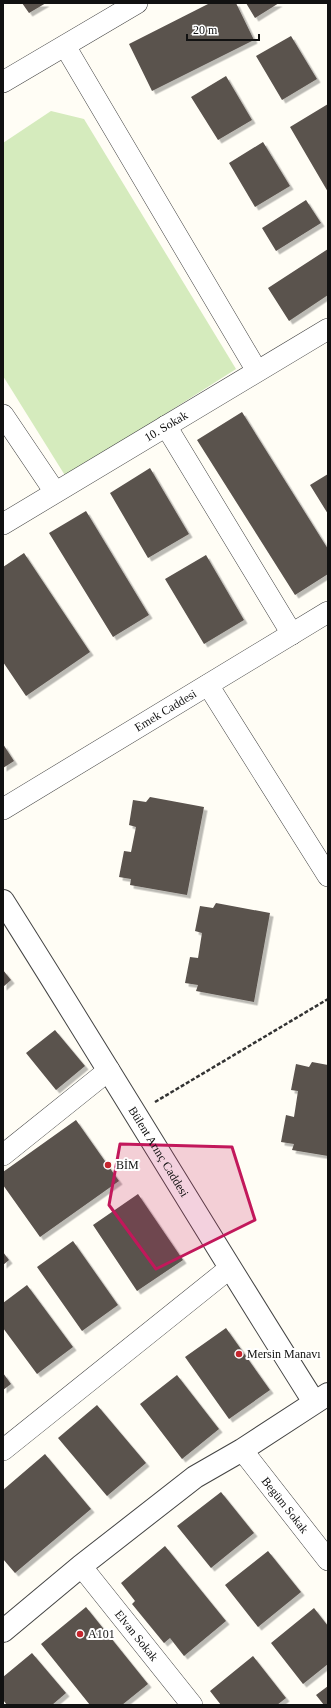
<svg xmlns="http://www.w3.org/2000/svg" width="331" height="1708" font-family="'Times New Roman',serif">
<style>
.green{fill:#d5ebbd}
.building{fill:#5a524d;filter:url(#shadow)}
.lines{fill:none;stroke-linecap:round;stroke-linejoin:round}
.minor-casing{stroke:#444;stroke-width:22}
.tertiary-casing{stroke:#444;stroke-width:24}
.path{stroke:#333;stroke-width:2.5;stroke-dasharray:4 2;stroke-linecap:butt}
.minor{stroke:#fff;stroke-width:21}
.tertiary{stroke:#fff;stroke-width:22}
.marked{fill:#c2185b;fill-opacity:0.2;stroke:#c2185b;stroke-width:3;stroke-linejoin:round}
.poi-dot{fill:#c4262e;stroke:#fff;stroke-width:1.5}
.labels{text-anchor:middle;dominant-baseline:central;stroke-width:4;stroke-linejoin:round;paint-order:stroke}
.street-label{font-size:12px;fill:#111;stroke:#fff}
.poi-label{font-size:12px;fill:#111;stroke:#fff;text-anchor:start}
</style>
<defs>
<filter id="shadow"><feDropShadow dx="3.5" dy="3.5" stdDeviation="0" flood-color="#0004"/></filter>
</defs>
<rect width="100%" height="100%" fill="#fffdf5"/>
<path class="green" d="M51,111L84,119L236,369L66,477L3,376V143Z"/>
<path class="building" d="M22,3H46L29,13Z
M210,3H236L254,40L152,91L129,44Z
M246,3H279L255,18Z
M291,36L317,79L282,100L256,56Z
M226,76L252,120L218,140L191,97Z
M328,104V192L290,127Z
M263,142L290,186L255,207L229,163Z
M306,200L321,223L276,251L262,228Z
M328,249V295L289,321L268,288Z
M242,412L328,549V574L295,595L197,440Z
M150,468L189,534L148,558L110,493Z
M328,474V514L310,485Z
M86,511L149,615L113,637L49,533Z
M24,553L90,652L26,696L3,662V567Z
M206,555L244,620L204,644L165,579Z
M3,744L14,761L3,768Z
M150,797L204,807L187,895L130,885L131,879L119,877L124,851L131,852L136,827L129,825L133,800L146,802Z
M216,903L270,913L254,1002L196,991L198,985L185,983L190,957L198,958L202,933L195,931L200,906L213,908Z
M3,970L11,980L3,987Z
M55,1030L85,1066L56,1090L26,1053Z
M312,1062L328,1065V1156L292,1150L294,1144L281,1142L286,1115L294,1117L298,1091L291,1090L296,1064L309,1067Z
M76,1120L119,1181L40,1237L3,1185V1172Z
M138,1194L183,1260L137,1291L93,1225Z
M73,1241L118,1305L82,1331L37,1267Z
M3,1252L9,1260L3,1265Z
M27,1285L73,1347L37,1374L3,1328V1303Z
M226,1328L270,1390L229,1419L185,1357Z
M3,1373L11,1384L3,1390Z
M177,1375L219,1429L182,1459L140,1404Z
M97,1405L146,1463L107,1496L58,1438Z
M45,1454L91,1509L15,1573L3,1559V1490Z
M221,1492L254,1533L211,1568L177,1526Z
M165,1546L226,1621L184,1656L170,1638L164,1643L132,1604L135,1601L121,1583Z
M268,1551L301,1592L258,1627L225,1585Z
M86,1607L148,1684L122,1705H90L41,1644Z
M314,1608L328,1626V1664L303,1684L271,1643Z
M32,1653L66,1693L52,1705H7L3,1700V1677Z
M253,1656L286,1698L277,1705H221L210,1691Z
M328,1686V1705H324L316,1695Z"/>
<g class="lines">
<defs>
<g id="minor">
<path d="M65,46L257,371"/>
<path d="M3,82L137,3"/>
<path d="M3,415L55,492"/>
<path d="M166,426L292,634"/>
<path id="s1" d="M3,524L328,329"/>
<path d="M208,685L328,876"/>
<path id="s2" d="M3,809L328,612"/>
<path d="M3,1155L109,1070"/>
<path d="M3,1450L230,1268"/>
<path id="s3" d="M242,1450L328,1560"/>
<path id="s4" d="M81,1566L192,1705"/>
</g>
<g id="tertiary">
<path id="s5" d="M3,901C108,1067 209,1236 314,1402"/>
<path d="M3,1631L81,1566L195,1477L242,1450L328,1394"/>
</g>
</defs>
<use href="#minor" class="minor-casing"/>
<use href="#tertiary" class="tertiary-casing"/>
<path class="path" d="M155,1102L328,999"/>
<use href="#minor" class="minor"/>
<use href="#tertiary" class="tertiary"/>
</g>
<path class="marked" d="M120,1144L232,1147L255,1220L156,1269L109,1205Z"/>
<g class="poi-dot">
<circle cx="108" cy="1165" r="4"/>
<circle cx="239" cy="1354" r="4"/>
<circle cx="80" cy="1634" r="4"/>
</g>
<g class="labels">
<g class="street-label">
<text stroke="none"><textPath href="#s1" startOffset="190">10. Sokak</textPath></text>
<text stroke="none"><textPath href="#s2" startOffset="190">Emek Caddesi</textPath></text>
<text stroke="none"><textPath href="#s5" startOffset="295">Bülent Arınç Caddesi</textPath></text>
<text stroke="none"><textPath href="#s3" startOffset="70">Begüm Sokak</textPath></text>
<text stroke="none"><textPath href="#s4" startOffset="89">Elvan Sokak</textPath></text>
</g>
<g class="poi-label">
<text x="116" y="1165">BİM</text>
<text x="247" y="1354">Mersin Manavı</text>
<text x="88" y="1634">A101</text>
</g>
</g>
<rect width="331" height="1708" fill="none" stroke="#111111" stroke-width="8"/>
<path d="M187 34v6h72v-6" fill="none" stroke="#111111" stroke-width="2"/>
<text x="193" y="34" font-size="12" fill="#111111" stroke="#ffffff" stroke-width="3" paint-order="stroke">20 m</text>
</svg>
